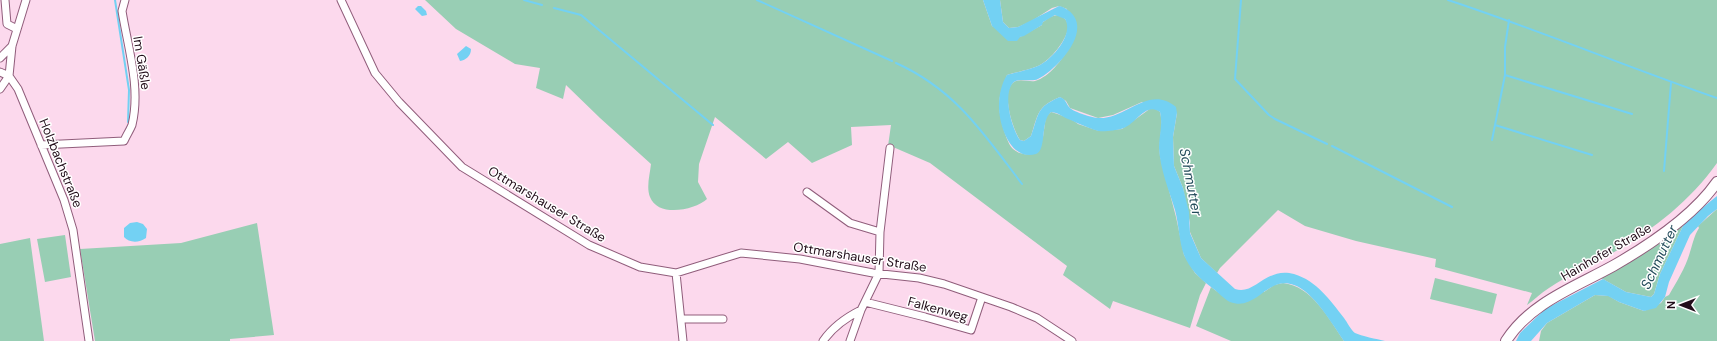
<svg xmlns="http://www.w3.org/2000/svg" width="1717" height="341" font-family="'DM Sans',sans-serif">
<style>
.green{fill:#98ceb4}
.water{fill:#73d1f3}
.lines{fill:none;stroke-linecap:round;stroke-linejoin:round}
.stream{stroke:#73d1f3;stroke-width:2}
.street-casing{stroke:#905d7b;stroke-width:9}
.secondary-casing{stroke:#905d7b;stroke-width:12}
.street{stroke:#fff;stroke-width:7}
.secondary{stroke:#fff;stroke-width:10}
.labels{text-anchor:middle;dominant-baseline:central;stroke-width:3;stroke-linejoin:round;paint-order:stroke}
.street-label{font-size:13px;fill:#220e1a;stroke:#fff}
.water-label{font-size:14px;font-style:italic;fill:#234c5b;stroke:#fff}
</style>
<rect width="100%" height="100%" fill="#fcd9ed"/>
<path class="green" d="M425,0H983L992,26L1020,37L1042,25V23C1046,20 1049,17 1053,16C1061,13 1069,20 1068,29C1065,42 1051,59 1040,65C1033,69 1016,72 1007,75C1004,84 999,95 999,105C999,114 1006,143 1013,149C1020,155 1029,155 1037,153L1043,137L1046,116L1051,112C1056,113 1075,120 1078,124L1099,131L1122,129L1151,108L1156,109L1160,112C1164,127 1158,141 1160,156L1176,217L1184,255L1195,273L1206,283L1200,295L1190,328L1113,301L1110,309L1063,275L1067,266L930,163L893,147L888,146L891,125L851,127L852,145L812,163L788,142L766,159L715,117L699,164L698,182L707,199C695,210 658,218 650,197C646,187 650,174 651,164L600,118L566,85L563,99L536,88L540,68L515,64L456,29Z
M1000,0H1717V163C1691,200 1654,229 1616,251C1594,264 1570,274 1549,288C1541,293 1534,300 1527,305L1532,293L1435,267L1436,259L1356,241L1305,226L1278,210L1220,268L1217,273L1201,258L1190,232V223L1183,188L1174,166L1173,137L1177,113L1142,102L1113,115L1098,118L1070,108L1066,101L1060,97C1037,106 1038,115 1031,136L1024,141L1020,140C1013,130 1000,91 1014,82C1020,78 1028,82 1035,81C1051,76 1061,60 1070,47L1067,9L1059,6L1052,8L1030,22L1018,27L1009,28L1003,22Z
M1717,209V341H1539L1541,331L1547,323L1595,295L1609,296L1619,302L1644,311L1661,303L1665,297L1669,295C1677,281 1686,267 1690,252C1693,243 1694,236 1699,228L1698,226Z
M257,223L274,335L230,339V341H95L80,249L181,243Z
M1681,224L1683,226L1660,274L1654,294L1651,297L1626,292L1601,278Z
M65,235L71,277L45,282L37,239Z
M30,238L44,341H0V244Z
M1435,278L1497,294L1492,314L1430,299Z
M1283,283C1312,286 1329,319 1344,341H1231L1196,326L1211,287L1219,293L1264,292L1274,285Z"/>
<path class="water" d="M983,0H1000L1003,22L1009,28L1018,27L1059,6C1065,7 1072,12 1075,18C1086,39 1054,71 1038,79C1030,83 1018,76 1012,84C1003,97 1012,129 1020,140L1024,141L1031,136C1039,114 1036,107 1060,97C1066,99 1066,104 1070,108C1074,112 1093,118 1099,118C1126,119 1149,84 1176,107L1177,113L1173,137L1174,166L1183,188L1189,212L1190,233L1201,258L1235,289C1255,296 1266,266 1294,274C1317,281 1330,300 1344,318C1347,322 1351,330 1355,333C1361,336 1377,339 1385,341H1344C1332,324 1314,292 1294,285C1267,275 1257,312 1230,302C1224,299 1217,291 1211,287C1200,279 1189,268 1184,255C1179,241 1179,225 1175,210C1169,190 1160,169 1159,148C1159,135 1163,126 1160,112C1145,101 1136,125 1121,129C1117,130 1104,132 1099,131C1095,131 1073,121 1068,119C1061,116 1059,113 1051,112C1040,121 1047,150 1036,154C1010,162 998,123 999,104C999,95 1002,82 1007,75C1014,73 1035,68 1040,65C1053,58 1074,34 1065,19L1055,15L1043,22L1042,25L1024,36L1020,37L1017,41H1008L992,26Z
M418,6H421L426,11L427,15L422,16L415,9Z
M466,46L471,49C471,56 466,60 460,61L457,54Z
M1717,196V209L1708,216L1690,235L1669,282L1665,297L1656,308L1644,311L1619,302L1608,296L1595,295L1547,323L1531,341H1516L1520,333L1545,309L1603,279L1626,292L1651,297L1654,294L1660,274L1683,226L1686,221Z
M137,222L143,224L147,229L146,238C139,243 129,243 124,237V228L130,223Z"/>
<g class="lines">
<path class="stream" d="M115,0L129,90L128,122
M524,0L542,5
M757,0L892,61
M1241,0L1235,79L1269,115L1275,119L1327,144
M1448,0C1539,30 1627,67 1717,98
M554,8L581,15L713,125
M896,63C956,90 984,134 1022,184
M1505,75L1632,114
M1495,125L1592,155
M1492,140L1505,75V47L1509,20
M1332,146L1452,207
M1664,171L1671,83"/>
<defs>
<path id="street" d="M5,0L7,24L17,29
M26,0L12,46L9,76L18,89L64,200L73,230L89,341
M341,0L375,73L399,102L462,167L589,245L640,267L676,273L741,253L800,259L873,273L919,278L944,284L1011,307L1037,318L1072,341
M0,58L12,46
M0,72L9,76
M0,89L9,76
M41,145L124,141C126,136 130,130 132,125C141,88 128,48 122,11L125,0
M807,192L850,223L880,232
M676,273L683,341
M865,302L925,317L971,330L982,297
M682,319H723
M823,341C832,328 847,317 861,310
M850,341L861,310L879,273L880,232L890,148"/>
<path id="secondary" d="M1506,341C1530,303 1575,287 1613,266C1648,246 1694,215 1717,182"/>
</defs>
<use href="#street" class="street-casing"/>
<use href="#secondary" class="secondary-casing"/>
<use href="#street" class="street"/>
<use href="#secondary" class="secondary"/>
</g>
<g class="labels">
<g class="street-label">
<text transform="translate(142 63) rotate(81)">Im Gäßle</text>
<text transform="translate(61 163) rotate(68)">Holzbachstraße</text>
<text transform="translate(547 204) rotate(31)">Ottmarshauser Straße</text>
<text transform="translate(1606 252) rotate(-30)">Hainhofer Straße</text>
<text transform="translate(860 257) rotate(9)">Ottmarshauser Straße</text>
<text transform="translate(938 309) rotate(15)">Falkenweg</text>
</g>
<g class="water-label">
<text transform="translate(1191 182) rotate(79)">Schmutter</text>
<text transform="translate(1659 257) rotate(-65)">Schmutter</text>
</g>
</g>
<g transform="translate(1681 305) rotate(270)" stroke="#ffffff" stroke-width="3" paint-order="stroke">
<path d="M0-3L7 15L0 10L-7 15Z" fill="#220e1a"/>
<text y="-6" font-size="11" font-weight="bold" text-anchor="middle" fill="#220e1a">N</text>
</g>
</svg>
